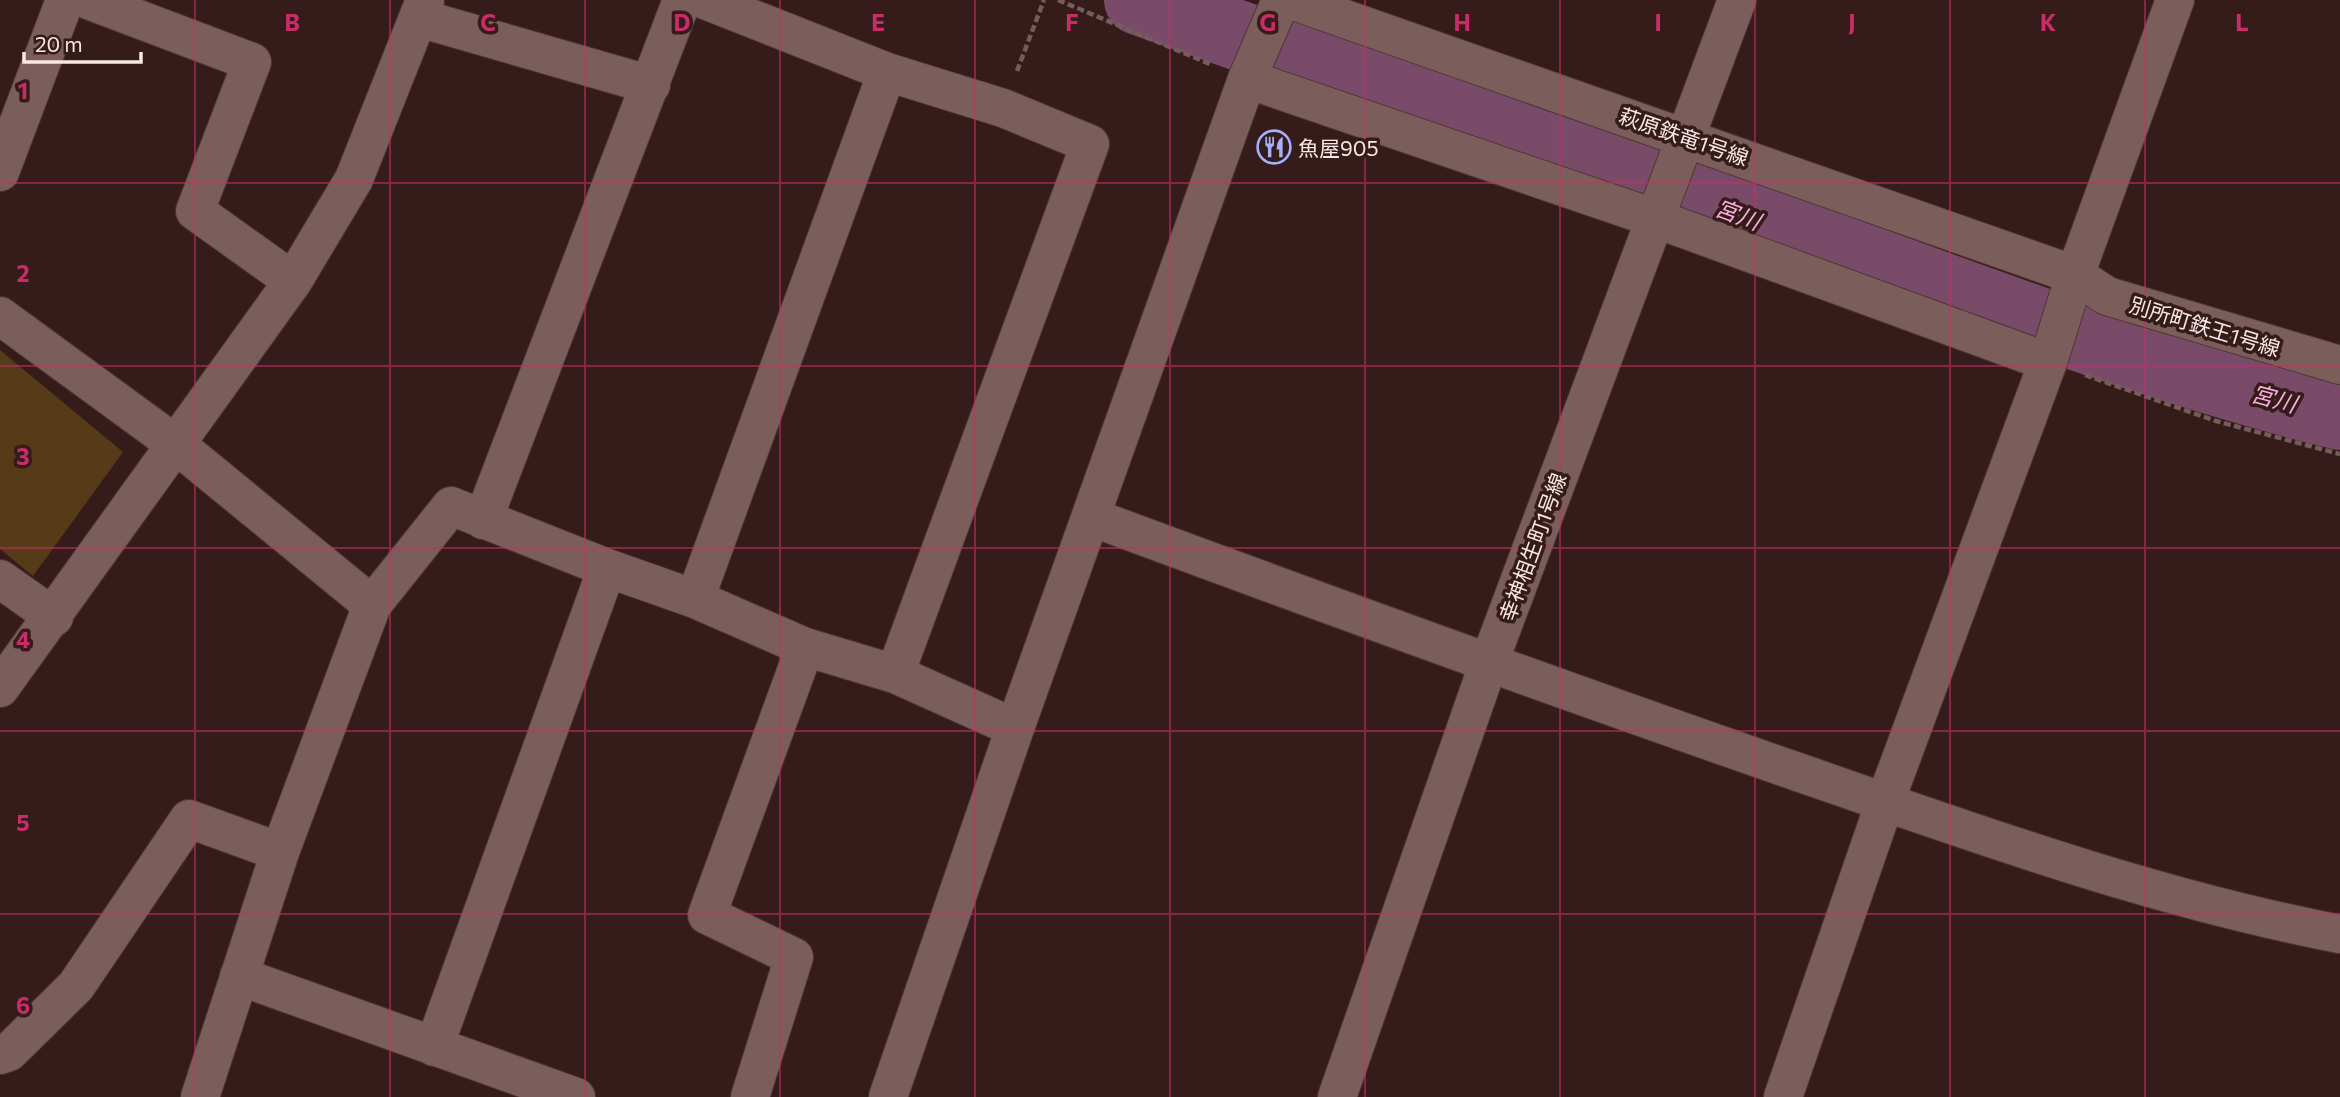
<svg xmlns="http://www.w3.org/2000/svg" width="2340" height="1097" font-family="Commissioner,'Noto Sans JP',sans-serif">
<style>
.green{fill:#573a18}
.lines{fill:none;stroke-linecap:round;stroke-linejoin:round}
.river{stroke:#794b68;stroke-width:70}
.minor-casing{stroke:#4c3836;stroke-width:40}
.path{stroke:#745d5b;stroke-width:4.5;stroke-dasharray:7 3.5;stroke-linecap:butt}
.minor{stroke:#7b5e5b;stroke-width:38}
.grid{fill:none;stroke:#c82d69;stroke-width:2;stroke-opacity:0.55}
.labels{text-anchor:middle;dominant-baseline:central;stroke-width:7;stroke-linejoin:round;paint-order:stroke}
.street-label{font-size:21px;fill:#f9e7e5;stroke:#351c1a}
.poi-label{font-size:21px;fill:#f9e7e5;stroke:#351c1a;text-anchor:start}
.water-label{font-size:23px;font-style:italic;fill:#faafdf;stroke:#351c1a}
.grid-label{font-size:23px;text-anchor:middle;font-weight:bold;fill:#c82d69;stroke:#351c1a;stroke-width:7;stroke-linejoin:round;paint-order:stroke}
</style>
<rect width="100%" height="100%" fill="#351c1a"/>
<path class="green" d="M0,350L123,452L33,576L0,549Z"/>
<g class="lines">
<path class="river" d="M1139,0C1372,83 1604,166 1837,249C2002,309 2169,373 2340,415"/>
<defs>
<path id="minor" d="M88,0L252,62L195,211L293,281
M705,0L887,72L1003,108L1090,144L895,674
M1291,0L2075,275L2107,296L2340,365
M419,18L651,85
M1247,79L1654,218L2048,362
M0,172L65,0
M0,316L178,446L372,605
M1091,517C1325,604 1559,689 1795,771C1974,833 2153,898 2340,934
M483,520L682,0
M0,579L54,617
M695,599L887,72
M0,688L293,281L354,179L425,0
M239,976L576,1097
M434,1047L607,568
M0,1055L9,1052L76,986L189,819L280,852
M200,1097L280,852L372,605L451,506L607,568L695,599L805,647L895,674L1015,728
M750,1097L794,957L707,915L805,647
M888,1097L1015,728L1247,79L1281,0
M1337,1097L1488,665L1737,0
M1783,1097L1885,802L2048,362L2075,275L2175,0"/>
</defs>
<use href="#minor" class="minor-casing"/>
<path class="path" d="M1058,0L1210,64
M1017,71L1044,0
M2085,375L2216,421L2340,454"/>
<use href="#minor" class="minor"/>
</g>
<path class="grid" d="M195,0V1097M390,0V1097M585,0V1097M780,0V1097M975,0V1097M1170,0V1097M1365,0V1097M1560,0V1097M1755,0V1097M1950,0V1097M2145,0V1097M0,183H2340M0,366H2340M0,548H2340M0,731H2340M0,914H2340"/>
<defs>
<symbol id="restaurant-ring" viewBox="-11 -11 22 22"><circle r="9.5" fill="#351c1a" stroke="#a4b1fc" stroke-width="1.5"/><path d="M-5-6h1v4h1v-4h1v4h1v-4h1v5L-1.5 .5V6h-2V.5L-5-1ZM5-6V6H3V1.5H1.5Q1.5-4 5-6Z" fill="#a4b1fc"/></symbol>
</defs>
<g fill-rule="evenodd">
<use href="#restaurant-ring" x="1255" y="128" width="38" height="38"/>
</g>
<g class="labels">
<g class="street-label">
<text transform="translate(1684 136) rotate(19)">萩原鉄竜1号線</text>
<text transform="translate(2205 326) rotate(17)">別所町鉄王1号線</text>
<text transform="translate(1532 547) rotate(-70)">幸神相生町1号線</text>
</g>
<g class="poi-label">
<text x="1298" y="147">魚屋905</text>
</g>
<g class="water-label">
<text transform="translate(1738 214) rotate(20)">宮川</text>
<text transform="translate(2274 398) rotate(15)">宮川</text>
</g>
</g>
<g class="grid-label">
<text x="292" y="31">B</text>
<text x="488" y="31">C</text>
<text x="682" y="31">D</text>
<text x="878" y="31">E</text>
<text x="1072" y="31">F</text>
<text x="1268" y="31">G</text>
<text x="1462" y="31">H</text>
<text x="1658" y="31">I</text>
<text x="1852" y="31">J</text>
<text x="2048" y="31">K</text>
<text x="2242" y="31">L</text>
<text x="23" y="99">1</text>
<text x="23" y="282">2</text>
<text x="23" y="465">3</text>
<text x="23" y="648">4</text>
<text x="23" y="831">5</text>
<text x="23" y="1014">6</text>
</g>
<path d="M24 52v10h117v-10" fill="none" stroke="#f9e7e5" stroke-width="3.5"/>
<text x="35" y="52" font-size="21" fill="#f9e7e5" stroke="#351c1a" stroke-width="5" paint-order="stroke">20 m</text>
</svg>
